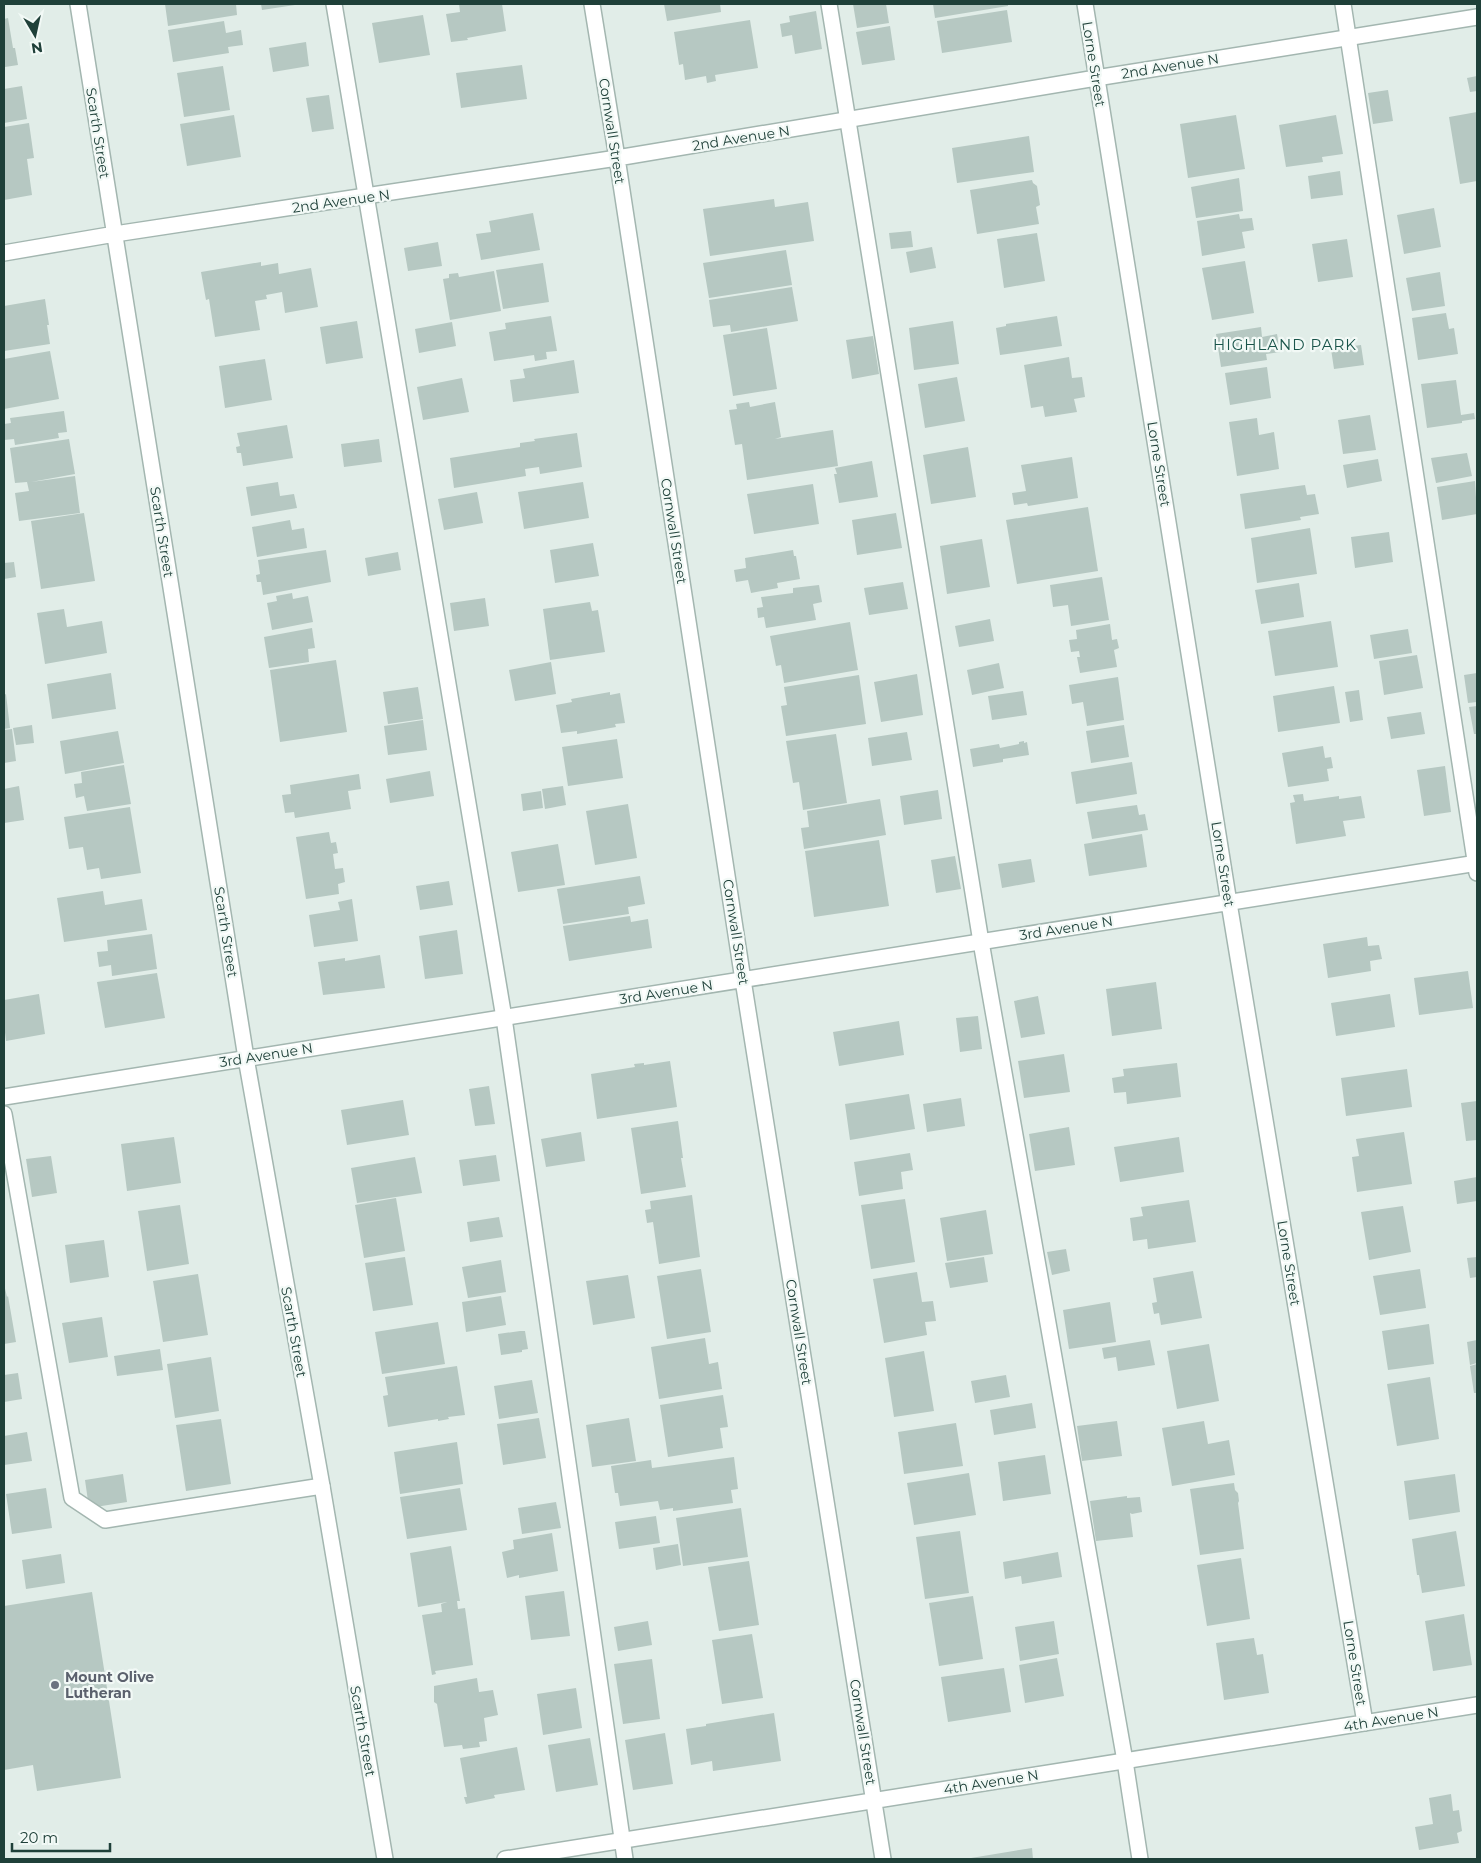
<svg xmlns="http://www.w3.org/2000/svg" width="1481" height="1863" font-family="Montserrat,sans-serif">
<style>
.building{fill:#b6c8c2}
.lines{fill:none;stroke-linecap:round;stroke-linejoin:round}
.service-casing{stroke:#a3b6b0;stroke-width:18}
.minor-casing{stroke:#a3b6b0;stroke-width:18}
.service{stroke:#fff;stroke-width:15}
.minor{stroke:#fff;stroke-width:15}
.worship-dot{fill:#6b7280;stroke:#f2f9f6;stroke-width:2}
.labels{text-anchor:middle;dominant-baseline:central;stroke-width:4.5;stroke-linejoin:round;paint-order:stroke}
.street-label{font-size:14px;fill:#1f4039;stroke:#f2f9f6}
.worship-label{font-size:14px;font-weight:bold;fill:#5b616d;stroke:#f2f9f6;text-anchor:start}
.neighbourhood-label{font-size:15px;letter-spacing:1px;fill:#19544a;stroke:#f2f9f6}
</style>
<rect width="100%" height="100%" fill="#e1ede8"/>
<path class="building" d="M165,4H236L237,15L168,26Z
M261,4H295V5L262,10Z
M459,4H502L506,31L467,38L468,40L451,42L446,14L460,12Z
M664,4H720L721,12L667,21Z
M853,4H886L889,23L857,28Z
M933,4H1008V6L935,18Z
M1007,10L1012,42L942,53L937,21Z
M816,11L822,49L795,54L792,35L782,37L780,24L790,22L789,16Z
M423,15L430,55L379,63L372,23Z
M8,18L13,48H15L18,65L5,67L4,66V19Z
M750,20L758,68L715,75L716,81L707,83L706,76L685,80L683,64L679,65L674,32Z
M224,21L226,33L241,30L243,45L228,47L229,53L173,62L168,30Z
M890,26L895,60L862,65L856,32Z
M306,42L309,66L273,72L269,48Z
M522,65L527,99L461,108L456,73Z
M223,66L230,110L184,117L177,73Z
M1477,76V91L1470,92L1467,78Z
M22,86L27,119L4,123V89Z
M1388,90L1393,121L1373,124L1368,93Z
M329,95L334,129L312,132L306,98Z
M1477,112V181L1460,184L1449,117Z
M234,115L241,157L187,166L180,124Z
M1236,115L1245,169L1188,178L1180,124Z
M1336,115L1343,154L1322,157L1323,162L1286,167L1279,125Z
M29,123L34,158L27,159L32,195L4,200V127Z
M1029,136L1034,172L957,183L952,148Z
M1340,171L1343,195L1311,199L1308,176Z
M1239,178L1243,211L1196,218L1191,187Z
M1032,180L1033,183L1037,186L1040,205L1036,207L1039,224L977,234L970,190Z
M774,199L775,207L808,202L814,241L710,256L703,209Z
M1434,208L1441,247L1404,254L1397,215Z
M533,213L540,250L481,260L476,234L491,232L489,221Z
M1239,214L1240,219L1252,218L1254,230L1242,232L1245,248L1202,256L1197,221Z
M911,231L913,247L891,249L889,233Z
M1037,233L1045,281L1004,288L997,239Z
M1347,239L1353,277L1318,282L1312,244Z
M438,242L442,266L408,271L404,248Z
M932,247L936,268L910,273L906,252Z
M786,250L792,285L709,298L703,263Z
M1245,261L1254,313L1212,320L1202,268Z
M261,262V266L278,263L279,274L311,268L318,307L285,313L282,292L266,295L267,299L255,301L260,330L215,337L209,299L206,300L201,272Z
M543,263L549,302L503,309L496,270Z
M494,271L501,311L450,320L443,279L449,278V274L458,273L459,277Z
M1440,272L1445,306L1412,311L1406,278Z
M792,287L798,321L731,332L730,325L713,327L709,300Z
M45,299L49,325H47L50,344L4,351V306Z
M1446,313L1449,329L1454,328L1458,354L1418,360L1412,318Z
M551,316L557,351L546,352L547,359L535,361L534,355L494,361L489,332L506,329L505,323Z
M1057,316L1062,346L1000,355L996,328L1006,326V324Z
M357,321L363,358L326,364L320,327Z
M953,321L959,364L914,370L909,328Z
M452,322L456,346L419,353L415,329Z
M1261,327L1262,337L1277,334L1280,352L1266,354L1267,360L1221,367L1216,334Z
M767,328L777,389L733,396L723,335Z
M873,336L879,374L852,379L846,340Z
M1361,345L1364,365L1334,369L1331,349Z
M50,351L59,399L4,409V359Z
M1069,357L1072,378L1082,377L1085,397L1074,399L1077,412L1045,417L1043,406L1031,408L1024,365Z
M265,359L272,400L225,408L219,366Z
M574,360L579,393L513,402L510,380L525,378L523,369Z
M1267,367L1271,398L1230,405L1225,373Z
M957,377L965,421L925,428L918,384Z
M462,378L469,412L423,420L417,387Z
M1456,380L1461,415L1474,413L1475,419L1462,421V423L1427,428L1421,384Z
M749,402L750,407L775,402L781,437L775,439L833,430L838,466L747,480L742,444L735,445L729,410L737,409L736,404Z
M64,411L67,432L58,433L59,438L15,445L14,439L4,440V424L11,423L10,418Z
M1370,415L1376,450L1343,454L1338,420Z
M1257,418L1259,435L1274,432L1279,469L1237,476L1229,422Z
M287,425L293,458L243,466L241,453H237L236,447L240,446L237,433Z
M577,433L582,467L540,474L539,467L525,469L526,476L454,488L450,458L520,447V443L535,441L534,439Z
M69,439L75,474L31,482L75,476L80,513L19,521L15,493L29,491L27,482L15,483L10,448Z
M379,439L382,462L344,467L341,444Z
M968,447L976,497L931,504L923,455Z
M1467,453L1472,476L1436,483L1431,458Z
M1072,457L1078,498L1028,506L1027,503L1014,505L1012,493L1026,491L1021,465Z
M1378,459L1382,481L1347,488L1343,465Z
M872,461L878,497L839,503L834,474H837L835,468Z
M1475,481L1477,514L1442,520L1437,487Z
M278,482L280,496L294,494L297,508L251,516L246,487Z
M583,482L589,518L524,529L518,492Z
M813,484L819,524L754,534L747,494Z
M1305,485L1307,495L1315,494L1319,514L1300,517L1301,520L1245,529L1240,494Z
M477,492L483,523L444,530L438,499Z
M1088,507L1098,571L1017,584L1006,520Z
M84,513L95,581L41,589L31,521Z
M896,513L902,548L857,555L852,520Z
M290,520L292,530L304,528L307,548L257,557L252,527Z
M1310,528L1317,574L1257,583L1251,538Z
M1389,532L1393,562L1355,568L1351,537Z
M982,539L990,587L947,594L940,546Z
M593,543L599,576L555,583L550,550Z
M326,550L331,582L263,595L261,582H257L256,575L260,574L258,560Z
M793,550L794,556H796L800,579L777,583L778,588L751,593L748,580L736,582L734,570L746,568L745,558Z
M398,552L401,570L368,576L365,558Z
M14,562L16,577L4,579V563Z
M1102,577L1109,620L1071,626L1068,605L1053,607L1050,585Z
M903,582L908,609L869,615L864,588Z
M1299,583L1304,617L1261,624L1255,590Z
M819,585L822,602L813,604L816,620L766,628L764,617L758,618L757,608L763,607L761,597L793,593V588Z
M292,593L293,599L308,596L313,622L272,630L267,603L277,601L276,596Z
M485,598L489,626L454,631L450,603Z
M590,602L592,611L598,610L605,652L550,660L543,609Z
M64,609L67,627L102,621L107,653L45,664L37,613Z
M990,619L994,641L959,647L955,626Z
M1331,621L1338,667L1275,676L1268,631Z
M850,622L858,670L784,683L781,665L776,666L770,636Z
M1110,624L1112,640L1117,639L1119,648L1114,650L1117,667L1080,673L1077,657H1080L1079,651L1071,652L1069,640L1077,639L1076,630Z
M312,628L315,648L308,649L309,662L269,668L264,637Z
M1408,629L1412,653L1374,659L1370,635Z
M1417,655L1423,688L1384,695L1379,661Z
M336,660L347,732L280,742L270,670Z
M551,662L556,694L515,701L509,670Z
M999,663L1004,688L972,695L967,670Z
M111,673L116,709L52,719L47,684Z
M1477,673V702L1468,703L1464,675Z
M917,674L923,715L881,722L874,682Z
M859,675L866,724L786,736L781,706L787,705L784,687Z
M1118,677L1124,720L1087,726L1083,702L1072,704L1069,685Z
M1334,686L1340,723L1278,732L1273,696Z
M418,687L423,719L388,724L383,692Z
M1359,690L1363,720L1350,722L1345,692Z
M1023,691L1027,715L992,720L988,696Z
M610,692V695L620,693L625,723L615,724L616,727L577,734V731L561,733L556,705L572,702L571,699Z
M6,694L10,728L4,729V695Z
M1477,706V734H1474L1469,707Z
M1421,712L1425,734L1391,739L1387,717Z
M423,720L427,750L388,755L384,726Z
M32,725L34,743L16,745L13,728Z
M1124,725L1129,757L1091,763L1086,731Z
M12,729L16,761L4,763V730Z
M118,731L124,763L65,774L60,741Z
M907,732L912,760L872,766L868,738Z
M836,734L847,803L803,810L799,782L793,783L786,741Z
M617,739L623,778L568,786L562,747Z
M1024,741V743L1027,742L1029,755L1003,759V762L973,767L970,749L999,744L1000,748L1019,744V742Z
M1323,746L1325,758L1331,757L1333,768L1327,769L1329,781L1288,787L1282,753Z
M1132,762L1137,794L1076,804L1071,772Z
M124,765L131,804L87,811L84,796L76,798L74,784L82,783L81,772Z
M1445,766L1451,812L1424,816L1417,770Z
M430,771L434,796L390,803L386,779Z
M359,774L361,789L348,791L351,809L295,818L294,812L285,813L282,795L291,794L290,785Z
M19,786L24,820L4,823V789Z
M563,786L566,805L545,809L542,789Z
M938,790L942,819L904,825L900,796Z
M541,791L543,808L523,811L521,794Z
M1303,794L1304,801L1339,796V799L1361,796L1365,818L1343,821L1346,836L1296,844L1290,803L1295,802L1293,795Z
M880,799L886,835L804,849L801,828L809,827L807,811Z
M628,804L637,858L595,865L586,811Z
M1137,805L1139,815L1145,814L1148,830L1092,839L1087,812Z
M130,807L141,873L101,879L99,868L87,870L83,847L69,849L64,817Z
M329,832L331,843L336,842L338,853L333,854L335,869L343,868L345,882L338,884L339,894L306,899L296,837Z
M1142,834L1147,867L1089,876L1084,844Z
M879,840L889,906L814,917L805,851Z
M558,844L565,885L518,892L511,852Z
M955,856L961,889L936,893L931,860Z
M1031,859L1035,882L1002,888L998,864Z
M640,876L645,904L628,907L629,914L563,924L557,889Z
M449,881L453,905L420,910L416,886Z
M103,891L105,905L142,899L147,930L64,942L57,898Z
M352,899L358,941L314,947L309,915L340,910L338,902Z
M630,916L631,922L648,919L652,948L569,961L563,926Z
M457,930L463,974L425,979L419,936Z
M152,934L157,969L112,976L111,965L99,967L97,952L108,951L107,940Z
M1367,937L1368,946L1379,945L1382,959L1370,961L1371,971L1328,978L1323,944Z
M380,955L385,988L323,995L318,962L345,958V961Z
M1468,971L1473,1008L1419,1015L1414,978Z
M157,973L165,1018L105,1028L97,982Z
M1156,982L1162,1029L1112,1036L1106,989Z
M39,994L45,1034L6,1041L4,1024V1000Z
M1390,994L1395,1027L1336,1036L1331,1003Z
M1038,996L1045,1034L1021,1038L1014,1001Z
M978,1016L982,1049L960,1052L956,1018Z
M899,1021L904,1055L839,1066L833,1032Z
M1064,1054L1070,1092L1024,1098L1018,1061Z
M670,1061L677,1107L597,1119L591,1074L635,1067L634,1064L644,1063V1065Z
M1177,1063L1181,1097L1127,1104L1126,1092L1114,1093L1112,1078L1124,1076L1123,1069Z
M1407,1069L1412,1107L1346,1116L1341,1078Z
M489,1086L495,1124L475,1126L469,1089Z
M909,1094L915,1129L850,1140L845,1104Z
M961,1098L965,1126L927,1132L923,1104Z
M403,1100L409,1135L347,1145L341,1110Z
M1477,1101V1140L1466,1141L1461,1103Z
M678,1121L683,1158H681L686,1187L641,1194L631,1128Z
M1069,1127L1075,1165L1035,1171L1029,1134Z
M581,1132L585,1161L546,1167L541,1139Z
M1404,1132L1412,1184L1357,1192L1352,1157L1359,1156L1356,1139Z
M174,1137L181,1183L127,1191L121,1144Z
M1179,1137L1184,1172L1120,1182L1114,1147Z
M910,1153L913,1170L901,1172L903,1189L859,1196L854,1162Z
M496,1155L500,1181L463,1186L459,1160Z
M51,1156L57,1193L32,1197L26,1159Z
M415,1157L422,1193L357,1203L351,1168Z
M1477,1177V1201L1457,1204L1454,1181Z
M692,1195L700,1257L659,1264L653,1222L647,1223L645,1210L651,1209L650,1201Z
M396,1198L405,1251L364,1258L355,1205Z
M905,1199L915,1262L871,1269L861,1205Z
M1189,1200L1196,1242L1148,1249L1147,1239L1133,1241L1130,1218L1143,1216L1141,1207Z
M180,1205L189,1264L147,1271L138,1211Z
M1403,1206L1411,1252L1369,1260L1361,1212Z
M986,1210L993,1254L947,1261L940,1218Z
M499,1217L503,1237L470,1242L467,1222Z
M104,1240L109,1277L70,1283L65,1245Z
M1066,1249L1070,1271L1052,1275L1047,1252Z
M405,1257L413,1305L373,1311L365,1263Z
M984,1257L988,1282L950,1288L945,1263Z
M1477,1257V1277L1470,1278L1467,1258Z
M501,1260L506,1292L468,1298L462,1267Z
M701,1269L711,1332L667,1339L657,1276Z
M1420,1269L1426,1308L1380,1315L1373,1276Z
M1193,1271L1202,1318L1161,1325L1159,1313L1154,1314L1152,1303L1157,1302L1153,1278Z
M917,1272L922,1302L933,1301L936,1321L925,1322L927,1335L884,1343L873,1279Z
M198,1274L208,1335L163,1342L153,1281Z
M628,1275L635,1318L593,1325L586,1281Z
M4,1284L7,1297L8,1296L16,1342L4,1344Z
M501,1296L506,1325L466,1332L462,1302Z
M1110,1302L1116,1342L1069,1349L1063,1310Z
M102,1317L108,1357L69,1363L62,1323Z
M438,1322L445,1364L382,1374L375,1332Z
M1429,1324L1434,1364L1388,1370L1382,1331Z
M520,1331H525L528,1349L522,1350V1352L501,1355L498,1334Z
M705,1338L709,1364L718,1362L722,1389L659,1399L651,1347Z
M1150,1340L1155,1365L1118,1371L1116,1357L1104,1359L1102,1348Z
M1477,1340V1363L1470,1365L1467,1342Z
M1209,1344L1219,1401L1177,1409L1167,1351Z
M160,1349L163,1370L117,1376L114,1356Z
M924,1351L934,1411L894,1417L885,1358Z
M211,1357L219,1411L175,1418L167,1364Z
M1477,1364V1393H1474L1470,1366Z
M457,1366L465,1415L448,1417L449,1419L438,1421V1419L388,1427L383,1396L388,1395L385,1377Z
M18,1373L22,1399L4,1402V1375Z
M1006,1375L1010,1397L975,1403L971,1381Z
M1430,1377L1439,1439L1397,1446L1387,1384Z
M532,1380L538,1413L499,1419L494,1386Z
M723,1395L728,1427L720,1428L723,1448L668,1457L660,1405Z
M1032,1403L1036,1428L994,1435L990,1410Z
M539,1418L546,1458L503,1465L497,1424Z
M629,1418L636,1461L592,1467L586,1425Z
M221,1419L231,1484L186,1491L176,1425Z
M1117,1421L1122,1456L1082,1461L1077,1426Z
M1204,1421L1208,1444L1229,1440L1235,1475L1172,1486L1162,1428Z
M956,1423L963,1466L904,1474L898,1432Z
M27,1432L32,1461L4,1465V1436Z
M457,1442L463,1484L400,1494L394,1452Z
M1045,1455L1051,1494L1003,1501L998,1462Z
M734,1457L738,1489L731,1490L733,1503L673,1511V1508L660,1510L658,1501L620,1506L618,1493H615L611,1466L651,1460L652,1468Z
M969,1473L976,1515L914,1525L907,1483Z
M123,1474L127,1502L89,1508L85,1480Z
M1455,1474L1460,1512L1409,1520L1404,1481Z
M1234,1483L1235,1490L1238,1493L1239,1501L1238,1503L1244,1549L1200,1555L1190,1489Z
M46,1488L52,1528L12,1534L6,1494Z
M460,1488L467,1530L407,1539L400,1497Z
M1127,1496V1498L1140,1497L1142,1512L1132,1514L1130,1513L1133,1537L1096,1541L1090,1501Z
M556,1502L561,1528L522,1534L518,1508Z
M741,1508L748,1557L683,1566L676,1518Z
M656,1516L660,1543L619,1549L615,1522Z
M960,1531L969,1593L925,1599L916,1537Z
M1456,1531L1465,1586L1422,1593L1419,1575H1417L1412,1539Z
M552,1533L558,1571L519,1578V1575L507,1578L502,1552L514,1549L513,1540Z
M678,1544L681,1565L656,1570L653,1548Z
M451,1546L460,1601H457L458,1609L465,1608L473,1665L435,1671L436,1674L432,1675L422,1615L442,1612L441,1604L447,1602L418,1607L410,1553Z
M1058,1552L1062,1577L1022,1584L1021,1576L1005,1579L1003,1562Z
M61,1554L65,1583L26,1589L22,1560Z
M1241,1558L1250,1619L1207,1626L1197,1565Z
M749,1561L759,1625L719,1631L708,1567Z
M564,1591L570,1636L531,1640L525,1596Z
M92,1592L121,1778L37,1791L33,1765L4,1770V1606Z
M973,1596L983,1659L939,1666L929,1603Z
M1464,1614L1472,1665L1433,1671L1425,1621Z
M648,1621L652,1645L618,1651L614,1627Z
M1054,1621L1059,1654L1020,1661L1015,1627Z
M752,1634L763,1698L722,1704L712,1640Z
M1254,1638L1257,1655L1263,1654L1269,1693L1224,1700L1216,1643Z
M1057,1658L1064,1696L1025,1703L1019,1665Z
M652,1659L660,1719L623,1724L614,1664Z
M1004,1668L1011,1712L948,1722L941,1677Z
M477,1678L479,1692L493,1690L498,1715L484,1718L487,1741L479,1742L480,1747L463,1749L462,1745L444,1747L437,1704L434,1702V1686Z
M576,1688L582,1728L543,1735L537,1694Z
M774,1713L781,1761L713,1771L712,1761L691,1765L686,1729L706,1726V1724Z
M665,1733L673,1784L633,1790L625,1740Z
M590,1738L598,1785L556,1792L548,1745Z
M517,1747L525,1790L494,1795L495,1798L466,1804L464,1797H467L460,1758Z
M1451,1794L1453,1811L1459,1810L1462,1831L1457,1833L1459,1843L1419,1850L1415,1827L1433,1824L1429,1798Z
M1032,1848L1033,1859H971V1858Z"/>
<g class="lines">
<defs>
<path id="service" d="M334,4L504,1018L625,1859
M829,4L981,942L1125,1761L1140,1859
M1343,4L1477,873
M4,1114L72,1498L105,1520L322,1486"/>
<path id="minor" d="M78,4L246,1058L322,1486L385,1859
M592,4L617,158L743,980L883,1859
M1085,4L1229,903L1365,1723
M4,253L115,234L617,158L1096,78L1477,17
M4,1097L1477,863
M505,1859L1477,1705"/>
</defs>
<use href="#service" class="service-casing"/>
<use href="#minor" class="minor-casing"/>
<use href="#service" class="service"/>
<use href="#minor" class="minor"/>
</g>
<circle class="worship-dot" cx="55" cy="1685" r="5"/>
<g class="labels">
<g class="street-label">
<text transform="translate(1094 64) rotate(81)">Lorne Street</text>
<text transform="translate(1170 66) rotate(-9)">2nd Avenue N</text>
<text transform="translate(612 131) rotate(81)">Cornwall Street</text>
<text transform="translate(98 133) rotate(81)">Scarth Street</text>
<text transform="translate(741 138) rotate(-9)">2nd Avenue N</text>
<text transform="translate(341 201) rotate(-8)">2nd Avenue N</text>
<text transform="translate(1159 464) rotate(81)">Lorne Street</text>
<text transform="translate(674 531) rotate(81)">Cornwall Street</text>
<text transform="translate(162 532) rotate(81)">Scarth Street</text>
<text transform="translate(1223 864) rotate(81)">Lorne Street</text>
<text transform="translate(1066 928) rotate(-9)">3rd Avenue N</text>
<text transform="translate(226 932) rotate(81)">Scarth Street</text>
<text transform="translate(736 932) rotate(81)">Cornwall Street</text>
<text transform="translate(666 992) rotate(-9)">3rd Avenue N</text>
<text transform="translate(266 1055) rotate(-9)">3rd Avenue N</text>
<text transform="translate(1289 1263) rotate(81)">Lorne Street</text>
<text transform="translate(294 1332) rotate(80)">Scarth Street</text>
<text transform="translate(799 1332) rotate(81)">Cornwall Street</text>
<text transform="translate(1355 1663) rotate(81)">Lorne Street</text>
<text transform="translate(1391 1719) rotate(-9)">4th Avenue N</text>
<text transform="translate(363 1731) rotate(80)">Scarth Street</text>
<text transform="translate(863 1732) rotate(81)">Cornwall Street</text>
<text transform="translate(991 1782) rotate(-9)">4th Avenue N</text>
</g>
<g class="worship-label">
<text x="65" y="1677">Mount Olive<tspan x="65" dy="16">Lutheran</tspan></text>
</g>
<g class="neighbourhood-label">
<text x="1285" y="344">HIGHLAND PARK</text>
</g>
</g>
<rect width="1481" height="1863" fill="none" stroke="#1f4039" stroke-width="10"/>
<g transform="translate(35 35) rotate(171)" stroke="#f2f9f6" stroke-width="4" paint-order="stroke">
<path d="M0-4L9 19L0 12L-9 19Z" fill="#1f4039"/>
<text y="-8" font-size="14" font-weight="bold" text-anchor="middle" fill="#1f4039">N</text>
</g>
<path d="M12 1843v8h98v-8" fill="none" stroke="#1f4039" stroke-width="2.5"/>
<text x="20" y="1843" font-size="15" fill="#1f4039" stroke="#f2f9f6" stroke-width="4" paint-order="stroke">20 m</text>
</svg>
